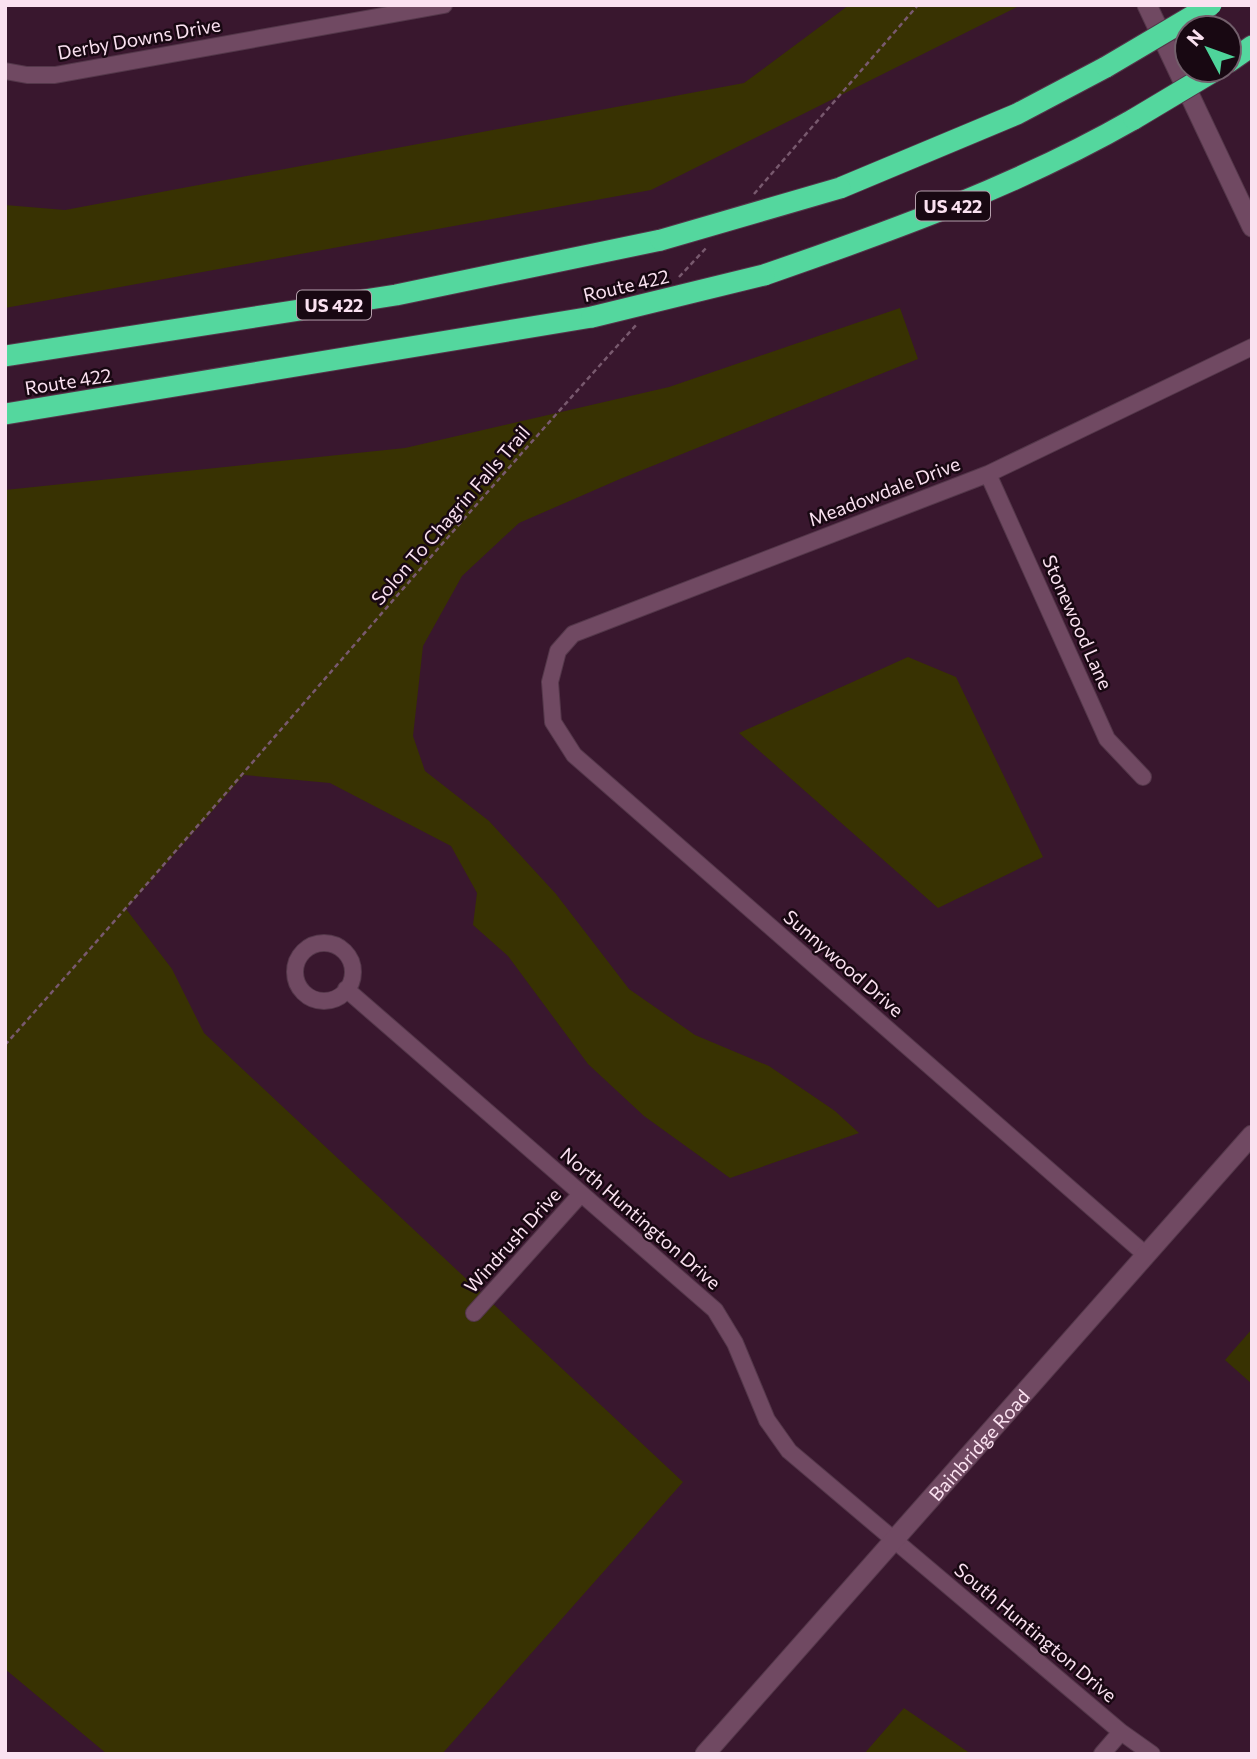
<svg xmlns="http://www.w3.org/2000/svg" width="1257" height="1759" font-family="Commissioner,sans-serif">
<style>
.green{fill:#383202}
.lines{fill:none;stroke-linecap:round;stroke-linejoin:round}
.minor-casing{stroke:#54374a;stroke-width:18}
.tertiary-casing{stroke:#54374a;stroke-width:21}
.motorway-casing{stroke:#54374a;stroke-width:23}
.path{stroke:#78596e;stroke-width:2.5;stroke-dasharray:5 3.5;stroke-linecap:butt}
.minor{stroke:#704962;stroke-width:16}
.tertiary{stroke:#704962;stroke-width:19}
.motorway{stroke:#54d79e;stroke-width:21}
.motorway-bridge-casing{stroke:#54374a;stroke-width:23;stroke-linecap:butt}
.motorway-bridge{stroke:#54d79e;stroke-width:21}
.labels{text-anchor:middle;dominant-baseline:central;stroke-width:5;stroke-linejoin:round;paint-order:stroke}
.shield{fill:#180812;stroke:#b6a0ad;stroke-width:2}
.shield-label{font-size:18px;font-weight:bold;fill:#fae1f0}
.street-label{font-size:19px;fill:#fae1f0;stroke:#180812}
</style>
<rect width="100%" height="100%" fill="#39172e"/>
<path class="green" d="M849,5H1021L651,190L5,308V205L65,210L744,83Z
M900,308L918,359L620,479L519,523L462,576L423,646L413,736L425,771L489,821L556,894L629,989L695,1035L769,1066L835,1111L859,1133L730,1178L644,1116L588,1064L508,956L473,925L477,893L451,846L330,783L244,775L126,909L172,969L204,1033L683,1482L442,1754H107L5,1669V490L405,448L669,387Z
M908,657L956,677L1043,857L938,908L739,733Z
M1252,1329V1384L1225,1360Z
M904,1708L971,1754H864Z"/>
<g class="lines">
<defs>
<path id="minor" d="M5,71L27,75H55L444,5
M988,474L1107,739L1143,777
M295 972a29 29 0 1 1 58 0a29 29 0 1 1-58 0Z
M346,989L715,1310L735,1343L767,1420L789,1451L1121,1732L1152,1754
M1146,1255L574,755L553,722L550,682L558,651L573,634L988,474L1252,347
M474,1313L581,1194
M1102,1754L1121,1732"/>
<g id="tertiary">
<path d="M1147,5L1252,227"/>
<path id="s1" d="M705,1754L1252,1135"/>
</g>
<path id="motorway" d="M1229,62L1252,46
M840,188L1017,114L1106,67
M764,275C891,231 1017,186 1134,119
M5,356L396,295L661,240
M5,414L592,317"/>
</defs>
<use href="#minor" class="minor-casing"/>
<use href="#tertiary" class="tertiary-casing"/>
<use href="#motorway" class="motorway-casing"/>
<path class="path" d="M754,194L918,5
M679,277L708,246
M5,1045C218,806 423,561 637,324"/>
<use href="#minor" class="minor"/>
<use href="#tertiary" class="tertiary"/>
<use href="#motorway" class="motorway"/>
<defs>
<path id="motorway-bridge" d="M1106,67L1211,5
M1134,119L1216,70
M661,240L840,188
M592,317L764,275"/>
</defs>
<use href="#motorway-bridge" class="motorway-bridge-casing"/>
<use href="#motorway-bridge" class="motorway-bridge"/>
</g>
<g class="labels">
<g class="shield">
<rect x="916" y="191.5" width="74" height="29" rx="5"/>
<rect x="297" y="290.5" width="74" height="29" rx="5"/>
</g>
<g class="shield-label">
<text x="953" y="206">US 422</text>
<text x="334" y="305">US 422</text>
</g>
<g class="street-label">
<text transform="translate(139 38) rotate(-10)">Derby Downs Drive</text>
<text transform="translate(626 285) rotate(-13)">Route 422</text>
<text transform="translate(68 381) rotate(-9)">Route 422</text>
<text transform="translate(884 491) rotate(-21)">Meadowdale Drive</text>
<text transform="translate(450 515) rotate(-49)">Solon To Chagrin Falls Trail</text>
<text transform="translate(1078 622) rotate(66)">Stonewood Lane</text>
<text transform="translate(844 963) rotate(41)">Sunnywood Drive</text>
<text transform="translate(641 1218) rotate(41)">North Huntington Drive</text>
<text transform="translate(512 1240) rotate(-48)">Windrush Drive</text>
<text stroke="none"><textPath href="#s1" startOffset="413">Bainbridge Road</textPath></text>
<text transform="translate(1036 1632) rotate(40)">South Huntington Drive</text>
</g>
</g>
<rect width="1257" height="1759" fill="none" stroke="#fae1f0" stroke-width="14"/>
<g transform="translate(1208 49) rotate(311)"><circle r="33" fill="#180812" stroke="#725f6b" stroke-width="2"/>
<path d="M0-5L12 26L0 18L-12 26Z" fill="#4ed39a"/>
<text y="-10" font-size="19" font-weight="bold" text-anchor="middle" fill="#fae1f0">N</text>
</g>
</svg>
